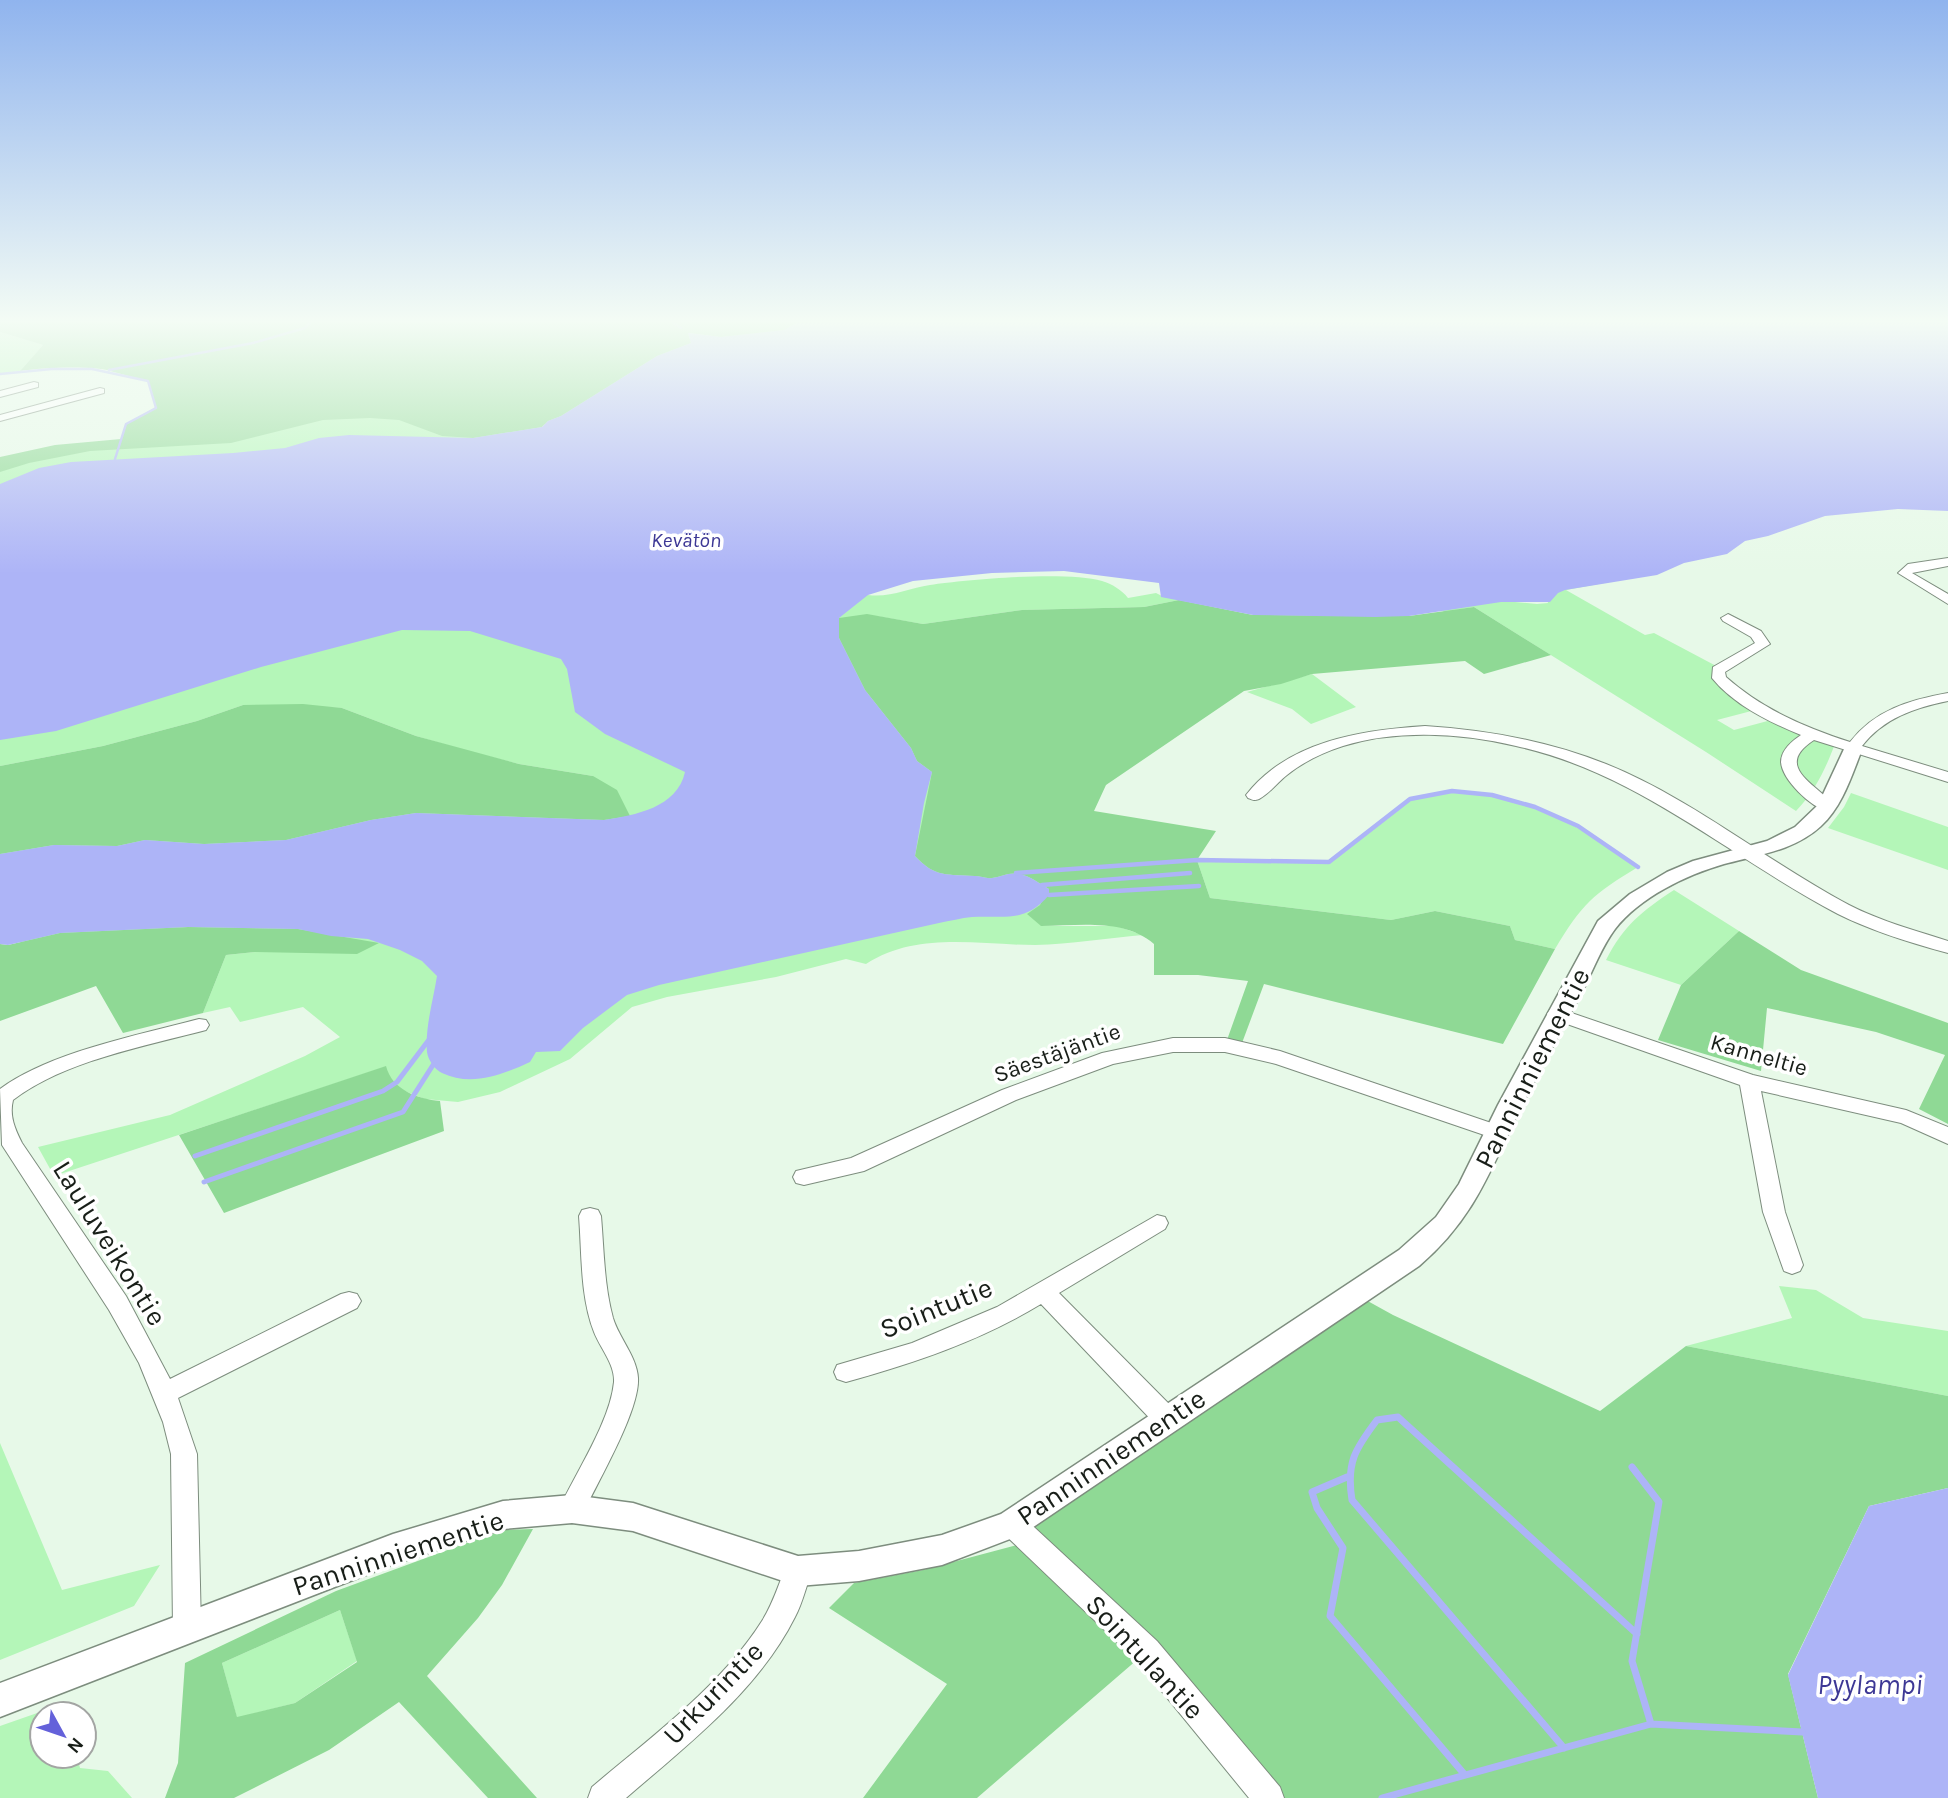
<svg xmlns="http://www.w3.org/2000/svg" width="1948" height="1798" font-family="Karla,sans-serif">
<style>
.green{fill:#b4f6b8}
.forest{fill:#8fd995;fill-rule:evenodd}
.water{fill:#adb4f7}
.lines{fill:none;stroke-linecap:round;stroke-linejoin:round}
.stream-far3{stroke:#adb4f7;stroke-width:2.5}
.stream-far2{stroke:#adb4f7;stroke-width:4.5}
.stream-far1{stroke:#adb4f7;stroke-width:5}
.stream{stroke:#adb4f7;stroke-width:7}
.minor-casing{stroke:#7d8d7e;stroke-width:2}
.tertiary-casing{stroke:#7d8d7e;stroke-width:3}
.minor{fill:#fff;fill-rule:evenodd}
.tertiary{fill:#fff;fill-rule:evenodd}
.labels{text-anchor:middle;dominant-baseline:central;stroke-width:7;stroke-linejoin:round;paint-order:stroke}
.far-water-label{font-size:21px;font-style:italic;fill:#3d3895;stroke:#fff}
.street-label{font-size:23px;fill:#181e18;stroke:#fff}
.near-street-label{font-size:28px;fill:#181e18;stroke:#fff}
.near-water-label{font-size:28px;font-style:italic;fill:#3d3895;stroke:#fff}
</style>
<rect width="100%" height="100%" fill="#e7f9e8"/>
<path class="green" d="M835,322L540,426L868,595C890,598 909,588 930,585C969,579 1067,571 1102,581C1112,584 1122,590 1128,598L1156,593L1162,596L1216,582L1179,600L1144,607L1022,610L923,624L876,616L1118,725L1041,926H1116L1143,935C1108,938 1071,944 1035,945C978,945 917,931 866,964L846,959L776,977L667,997L632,1007L570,1059L500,1092L458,1102L425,1099L402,1090L388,1075L385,1067L54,1176L38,1147L170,1115L305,1056L340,1037L303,1007L240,1022L230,1007L203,1013L226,955L255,952L188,927L0,944V850L593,776L519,764L464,750L416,736L342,708L243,705L197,721L103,746L0,766V469L85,450L129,447L189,393Z
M0,332L43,345L20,371L0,374Z
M1637,577L1566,590L1645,635L1654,633L1720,668L1718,670L1759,709L1717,720L1734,730L1775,719L1836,741C1826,768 1816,790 1796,811L1706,752L1474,607L1444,612L1426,594L1537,604L1548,603L1544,590Z
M1312,674L1356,707L1311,724L1292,709L1247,692Z
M1452,791C1528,795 1577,824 1638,867C1593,894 1582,904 1555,949L1515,940L1510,926L1435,911L1391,920L1210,898L1197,860L1329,862L1410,799Z
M1851,793L1948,827V870L1828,828L1844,807Z
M1674,890L1739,931L1681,985L1606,960C1624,925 1642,911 1674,890Z
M1779,1286L1816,1290L1863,1318L1948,1331V1396L1686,1346L1792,1318Z
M0,1443L62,1590L160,1565L134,1606L0,1660Z
M340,1610L357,1661L295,1703L237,1718L222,1663Z
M63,1704L65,1714H42V1756H77L80,1768L108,1771L132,1798H0V1726Z"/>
<path class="forest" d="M0,322H835L797,323L784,330L721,337L688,333L691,343L657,356L561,416L548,421L542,427L473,438L442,436L399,420L370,418L323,420L231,443L90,451L29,463L0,472V457L55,445L121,439L126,424L156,407L148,381C134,378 123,374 110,371C91,365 40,368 20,371L43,345L0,332Z
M1179,600L1253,615L1409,616L1474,607L1551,655L1484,674L1465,661L1312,674L1281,684L1244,691L1106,785L1094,811L1216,831L1197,860L1210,898L1391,920L1435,911L1510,926L1515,940L1555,949L1503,1044L1264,984L1242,1043L1227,1040L1248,981L1198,975H1154V944C1124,918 1078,926 1041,926L1027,914L1040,905L1049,889C1039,883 1030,876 1019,874C1008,872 1001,877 992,878C987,879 980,876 975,876C948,874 935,878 915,856L932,772L917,761L911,748L865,690L839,638V618L867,614L923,624L1022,610L1144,607Z
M303,704L342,708L416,736L519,764L593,776L617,790L630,816L604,820L416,813L371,820L286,840L204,844L145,840L117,846L54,845L0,854V766L103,746L197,721L243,705Z
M188,927L298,929L379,943L357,954L255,952L226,955L203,1013L123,1033L96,986L0,1021V944L8,945L60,933Z
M1739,931L1801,970L1948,1023V1124L1919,1109L1945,1055L1876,1032L1767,1008L1761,1071L1658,1040L1681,985Z
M386,1066C392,1090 418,1099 440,1101L444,1131L224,1213L179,1135Z
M1355,1294L1393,1315L1600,1411L1686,1346L1948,1396V1488L1869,1506L1788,1674L1818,1798H1269L1012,1524Z
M533,1529L502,1585L478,1618L427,1676L537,1798H488L399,1702L329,1750L234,1798H165L178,1763L185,1663L336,1591L502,1530ZM340,1610L357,1662L295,1703L237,1717L222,1663Z
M1017,1545L1138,1659L977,1798H863L947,1684L829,1608L854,1583L923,1570Z"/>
<path class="water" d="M835,322H1948V511L1898,509L1825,516L1768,536L1745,541L1727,554L1684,563L1657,575L1565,590L1558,593L1550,602H1501L1409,616L1375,617L1253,615L1161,597L1159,583L1064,571L992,573L913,581L868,595L839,618V638L865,690L911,748L917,761L932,772L924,803L915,856C935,878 948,874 975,876C980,876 987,879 992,878C1001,877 1008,872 1019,874C1030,876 1039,883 1049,889V895C1024,924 1005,915 972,917C961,918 950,921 939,923L659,985L627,995L583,1028L560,1051L536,1052L530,1062C502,1075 471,1087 442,1073C435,1070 428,1060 427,1052C425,1027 433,1001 437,976L422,961L400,950L368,939L331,936L298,929L188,927L60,933L8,945L0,944V854L54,845L117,846L145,840L204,844L286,840L371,820L416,813L604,820C635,815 677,808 685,772L605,734L575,712L567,669L561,659L470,631L402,630L261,667L56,731L0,740V484L39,468L71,462L233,453L285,448L319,438L349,435L473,438L542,427L548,421L561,416L657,356L691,343L688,333L721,337L784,330L797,323Z
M1948,1488V1798H1818L1788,1675L1869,1506Z"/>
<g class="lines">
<path class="stream-far3" d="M672,322L681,328
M109,370L253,343L305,328L310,322
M0,374L52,369H92L148,381L156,408L126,424L115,459"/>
<path class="stream-far2" d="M1016,873L1197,860L1329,862L1410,799L1452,791L1492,795L1535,807L1578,826L1638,867
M1042,885L1190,873
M1049,895L1199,886"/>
<path class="stream-far1" d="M195,1156L383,1091L397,1082L428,1041
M204,1182L403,1112L433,1065"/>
<path class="stream" d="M1632,1467L1659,1502L1632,1661L1651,1724
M1347,1477L1312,1492L1317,1508L1343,1548L1330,1616L1465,1775
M1564,1748L1352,1500C1346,1463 1355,1449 1377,1420L1398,1417L1637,1634
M1382,1798L1651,1724L1802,1732"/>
<defs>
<path id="minor" d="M34,382L38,383V387L0,397V391Z
M100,388L104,389V393L0,421V415Z
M1948,558V566L1912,573L1948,594V604L1898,573L1908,564Z
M1728,614L1761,631L1770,644L1725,672L1726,677C1762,709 1804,727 1850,742C1875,710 1909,700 1948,693V701C1914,708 1884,718 1862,746L1948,772V782L1814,740C1772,767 1818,785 1835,806L1827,811C1811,807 1782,780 1781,762C1781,750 1792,741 1801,735C1769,722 1734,705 1712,678L1713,667L1755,643L1751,637L1723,621L1721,618Z
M1425,726C1488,730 1548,741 1606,764C1693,799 1766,861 1849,905C1880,921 1914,930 1948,941V953C1911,943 1872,931 1838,914C1729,857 1639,773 1516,746C1462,733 1397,729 1343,746C1324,752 1303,762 1287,775C1278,782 1269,794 1259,799C1254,801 1253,800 1248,798L1246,795C1288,741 1362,730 1425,726Z
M1557,1008L1753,1075L1906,1110L1948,1127V1144L1901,1123L1761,1091L1785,1212L1803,1265L1800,1271L1792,1274L1784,1271L1763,1212L1740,1085L1550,1018L1547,1014L1550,1010Z
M199,1019L206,1020L209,1025L206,1030C145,1046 64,1061 13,1100C9,1116 15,1129 22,1143L126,1296L170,1379L341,1294L349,1292L357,1294L361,1301L357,1308L178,1398L197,1454L201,1628L197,1638L187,1642L177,1638L173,1628L171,1454L163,1422L139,1363L109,1310L2,1145L0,1089C50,1052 139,1035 199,1019Z
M1173,1038H1225L1280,1051L1503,1127L1506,1132L1503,1137L1496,1139L1276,1064L1225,1052H1173L1113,1064L1016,1100L864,1171L804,1185L796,1183L793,1177L796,1171L851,1158L1002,1090L1102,1053Z
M590,1208L598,1210L601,1216C604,1250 604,1285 613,1318C619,1338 637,1357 638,1378C640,1411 596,1485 581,1517L572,1521L563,1517L559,1509C576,1472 610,1422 614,1382C615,1364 600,1348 594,1332C580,1296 582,1254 579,1216L582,1210Z
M1157,1215L1165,1217L1168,1223L1165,1229L1059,1293L1176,1411L1180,1419L1176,1427L1167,1430L1158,1427L1041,1304C980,1341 914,1363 846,1382L837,1379L834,1372L837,1365L912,1343L997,1307Z
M1012,1512L1021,1515L1157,1641L1280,1787L1284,1798H1249L1137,1661L1003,1533L999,1524L1003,1515Z
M798,1558L808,1562L812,1571C806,1586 803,1602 795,1617C758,1691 687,1745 626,1798H588L592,1787C651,1737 720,1687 762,1621C774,1602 779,1582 788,1562Z"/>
<path id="tertiary" d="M1854,741L1863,747C1852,774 1843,806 1821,826C1794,851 1757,855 1724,864C1686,875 1640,897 1615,929C1602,946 1593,970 1583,990C1562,1029 1541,1068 1521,1107C1490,1170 1475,1218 1419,1266L1023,1534L942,1565L859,1581L798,1586L633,1531L572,1523L503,1529L394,1564L0,1717V1683L393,1534L503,1501L572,1495L633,1503L798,1556L859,1551L942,1535L1001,1514L1399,1250L1436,1217L1459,1184L1498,1105L1598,921L1630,894L1667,872L1693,861L1767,841L1795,827L1818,805L1845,747Z"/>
</defs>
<use href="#minor" class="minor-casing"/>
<use href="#tertiary" class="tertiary-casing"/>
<use href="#minor" class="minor"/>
<use href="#tertiary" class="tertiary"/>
</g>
<linearGradient id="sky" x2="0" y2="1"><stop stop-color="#90b4ee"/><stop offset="0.56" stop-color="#f4fcf5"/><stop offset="1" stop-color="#f4fcf5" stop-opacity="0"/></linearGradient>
<rect width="1948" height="574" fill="url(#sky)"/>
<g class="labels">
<g class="far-water-label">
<text x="686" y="540">Kevätön</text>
</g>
<g class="street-label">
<text transform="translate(1057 1053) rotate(-20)">Säestäjäntie</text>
<text transform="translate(1759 1055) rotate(16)">Kanneltie</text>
</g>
<g class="near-street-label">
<text transform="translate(1532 1068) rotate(-63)">Panninniementie</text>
<text transform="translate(110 1243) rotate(58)">Lauluveikontie</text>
<text transform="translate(936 1308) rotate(-22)">Sointutie</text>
<text transform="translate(1111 1457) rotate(-34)">Panninniementie</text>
<text transform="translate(398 1553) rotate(-18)">Panninniementie</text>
<text transform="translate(1145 1657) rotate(47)">Sointulantie</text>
<text transform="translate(713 1693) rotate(-46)">Urkurintie</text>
</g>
<g class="near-water-label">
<text x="1870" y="1684">Pyylampi</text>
</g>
</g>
<g transform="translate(63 1735) rotate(130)"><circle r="33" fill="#ffffff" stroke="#a3a5a3" stroke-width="2"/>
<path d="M0-5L12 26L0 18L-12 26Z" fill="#6461da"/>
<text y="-10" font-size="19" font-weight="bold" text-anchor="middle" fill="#181e18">N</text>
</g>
</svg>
